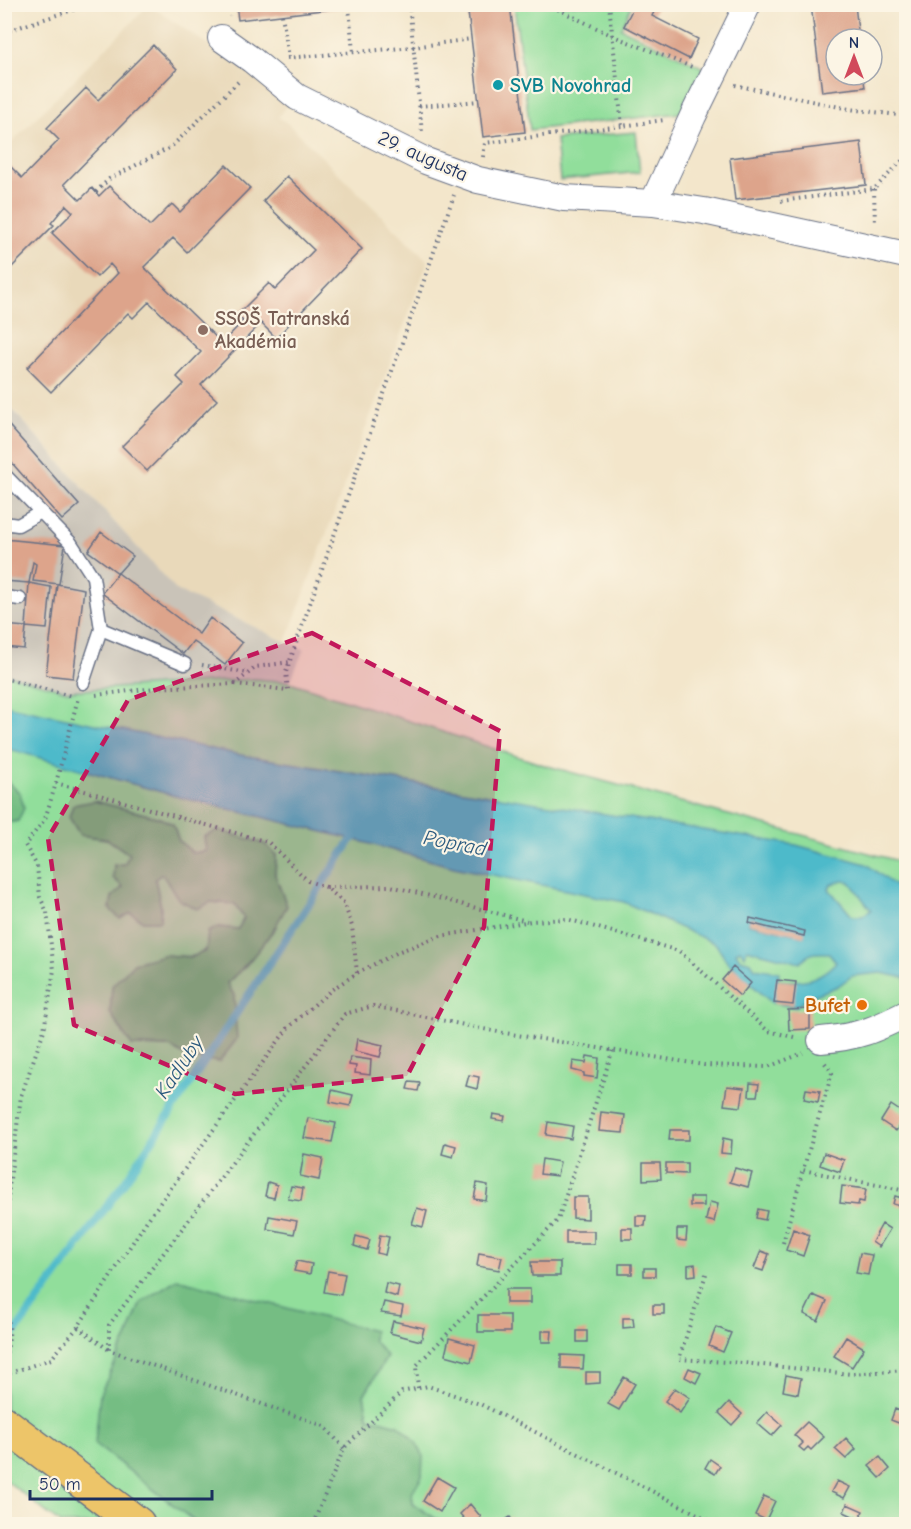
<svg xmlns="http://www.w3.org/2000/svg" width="911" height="1529" font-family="'Comic Neue',sans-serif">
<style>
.built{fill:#e9d9ba}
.industrial{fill:#c9c3b8}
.green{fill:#91de9b;stroke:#56867c;stroke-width:1.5;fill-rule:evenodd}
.forest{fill:#74bd83;stroke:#487670;stroke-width:1.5}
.water{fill:#4ebaca;stroke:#347494;stroke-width:1.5;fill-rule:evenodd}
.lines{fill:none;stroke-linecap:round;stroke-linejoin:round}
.stream{stroke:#4ebaca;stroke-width:8}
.building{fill:#dda48b}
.lane-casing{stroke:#676f84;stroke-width:15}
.street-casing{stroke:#676f84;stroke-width:28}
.primary-casing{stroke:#676f84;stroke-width:36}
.path{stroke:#676f84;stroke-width:4;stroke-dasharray:1.5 4.5;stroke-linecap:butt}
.lane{stroke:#fff;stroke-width:12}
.street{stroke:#fff;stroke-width:26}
.primary{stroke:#edc569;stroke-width:33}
.marked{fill:#c2185b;fill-opacity:0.2;stroke:#c2185b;stroke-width:4.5;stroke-dasharray:12 8;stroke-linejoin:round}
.culture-dot{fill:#0f9aa8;stroke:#fcf5e5;stroke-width:2}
.education-dot{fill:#8d6e63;stroke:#fcf5e5;stroke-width:2}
.food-dot{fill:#e8710a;stroke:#fcf5e5;stroke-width:2}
.labels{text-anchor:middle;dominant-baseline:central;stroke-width:4.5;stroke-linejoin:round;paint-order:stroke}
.culture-label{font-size:20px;font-weight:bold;fill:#0d838f;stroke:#fcf5e5;text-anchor:start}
.street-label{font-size:20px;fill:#1b2f5e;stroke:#fcf5e5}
.education-label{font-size:20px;font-weight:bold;fill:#785e54;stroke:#fcf5e5;text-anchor:start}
.food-label{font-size:20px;font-weight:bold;fill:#c56008;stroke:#fcf5e5;text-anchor:end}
.water-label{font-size:21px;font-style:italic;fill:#2a597e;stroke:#fcf5e5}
</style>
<rect width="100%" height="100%" fill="#fcf5e5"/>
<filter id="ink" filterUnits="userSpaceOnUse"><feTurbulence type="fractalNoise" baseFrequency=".0167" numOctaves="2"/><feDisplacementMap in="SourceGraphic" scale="12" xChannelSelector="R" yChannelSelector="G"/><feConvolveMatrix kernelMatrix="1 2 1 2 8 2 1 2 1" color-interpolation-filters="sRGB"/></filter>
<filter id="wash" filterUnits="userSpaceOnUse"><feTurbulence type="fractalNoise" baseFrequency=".008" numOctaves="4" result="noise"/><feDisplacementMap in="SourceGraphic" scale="24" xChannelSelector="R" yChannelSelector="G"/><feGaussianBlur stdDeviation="1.35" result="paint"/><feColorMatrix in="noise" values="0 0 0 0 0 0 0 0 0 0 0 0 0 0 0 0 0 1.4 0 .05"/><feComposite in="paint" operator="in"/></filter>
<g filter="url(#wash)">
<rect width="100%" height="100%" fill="#f3e6cb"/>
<path class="built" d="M149,5L291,101L278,117L287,123L428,261L286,642L176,590L5,400L4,150Z"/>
<path class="industrial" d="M4,400L176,590L286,642L304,649L290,682L255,679L67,691L5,674Z"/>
<path class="green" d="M514,5H632L621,28L704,68L680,113L530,130Z
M636,132L640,172L560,180L556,139Z
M5,674L67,691L255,679L290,682L544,765L906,863V1524H444L413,1504L412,1493L422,1476L398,1425L368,1417L364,1395L386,1357L141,1302L127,1338L95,1444L198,1524H61L7,1481L5,1484L4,823L18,821L20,793L5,780ZM94,801L160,818L173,824L179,841L193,853L206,851L276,855L275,875L279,890L276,927L244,968L227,983L190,1058L170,1047L132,1046L164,955C201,958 201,960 218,927L238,929L244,918L234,904L210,902L197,908L162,874L155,879L161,907L143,921L131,913L114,865L125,864L129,854L107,839L80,835Z"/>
<path class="forest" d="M5,780L20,793L24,808L18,821L5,823Z
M94,801L160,818L173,824L179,841L193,853L206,851L204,837L218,830L265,844L276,855L275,875L287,906C272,935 252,961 227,983L234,995L237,1039L219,1062L190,1058L170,1047L132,1046L110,1013L112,986L134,963L164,955L192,957L206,951L208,932L218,927L238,929L244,918L234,904L211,902L197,909L179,900L162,874L155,879L161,907L160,921H143L131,913L120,919L110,909L112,897L123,887L113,878L114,865L125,864L129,854L107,839L80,835L69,817L73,805Z
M177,1279L374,1331L373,1340L387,1357L364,1395L368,1417L398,1425L415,1441L423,1455L422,1476L412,1493L413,1504L444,1524H198L95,1444L100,1394L127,1338L141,1302Z"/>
<path class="water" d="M4,705L241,755L796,845L866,864L906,894V978L881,973L852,976L838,986L808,998L795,1007L772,1003L727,962L716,944L624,902L454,867L352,839L179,797L5,748ZM843,881L850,882L871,910L862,916H852L829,889L831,884ZM750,918L804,931V936L749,924ZM747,949L800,963C808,952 817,952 829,953L836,962C818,981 802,983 778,980L779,972L755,968L751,962L740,959L736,952L740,950L745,956Z"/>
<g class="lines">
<path class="stream" d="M13,1335L126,1180L352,839L360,835
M4,1343L6,1342"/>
</g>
<g id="blocks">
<path class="building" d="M236,4H356V6L238,20Z
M467,4H510L525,132L483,137Z
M635,4H658L652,16L698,39L689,59L624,26Z
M811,5H855L859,39H836V75H863L865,87L822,92Z
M153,45L177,69L64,184L80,200L92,188L99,196L109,186L150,226L172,204L180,212L226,165L250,188L187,252L173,238L144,267L222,343L243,321L237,315L269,283L275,290L314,250L263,201L287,176L362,249L276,338L261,323L201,385L217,400L147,471L122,446L184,384L177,377L201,352L149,302L133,318L128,313L51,392L27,368L118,273L110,264L97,277L52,233L73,212L66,205L51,223L54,225L4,275V172L10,166L22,178L59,140L47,128L86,88L98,100Z
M861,142L866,185L735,200L730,158Z
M4,420L79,505L62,520L4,454Z
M101,532L133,556L118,573L88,551Z
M4,539L65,545L59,584L33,581L36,564L33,562L29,583L4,581Z
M118,573L199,634L210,618L242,643L225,665L193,641L183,654L102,593Z
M29,583L51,587L47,629L26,627L24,649L4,647V625L26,627Z
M57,584L84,589L73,678L46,675Z
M750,918L805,931L804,936L749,923Z
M733,967L751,983L740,996L722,980Z
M777,980L796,982L793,1005L774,1003Z
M810,1009V1029L789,1030L788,1010Z
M357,1039L383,1045L380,1057L355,1051Z
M587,1056L599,1058L597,1078L584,1076V1073L572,1070L573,1061L586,1063Z
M350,1057L371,1060L370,1075L355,1073L356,1066L349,1065Z
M469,1075L479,1077L477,1089L466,1086Z
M409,1082L420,1083L418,1091L407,1089Z
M750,1083L759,1084L757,1096H749Z
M727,1086L744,1088L741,1107L724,1105Z
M806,1089L820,1091L818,1102L804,1099Z
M332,1090L353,1095L350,1106L330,1102Z
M891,1105L906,1115L896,1131L881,1121Z
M601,1112L625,1115L623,1133L599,1131Z
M493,1114L505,1116L504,1121L492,1119Z
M308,1118L336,1123L332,1142L304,1138Z
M548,1122L573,1126L571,1139L546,1135Z
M670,1130H689V1140H669Z
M723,1138L732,1140L731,1154L721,1153Z
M445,1143L456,1146L453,1157L442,1154Z
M824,1153L844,1160L840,1172L820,1165Z
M304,1154L323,1158L319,1180L300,1176Z
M542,1159L560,1162L557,1176L540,1174Z
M643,1163H660L661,1179L643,1180Z
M666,1163H687V1174L666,1173Z
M735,1168L752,1173L748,1187L730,1182Z
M268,1182L277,1185L274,1198L265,1196Z
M477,1183L488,1185L486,1201L474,1199Z
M291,1186L303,1188L301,1201L288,1199Z
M842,1186L866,1189L864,1202L859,1201L858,1205L840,1203Z
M895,1196L906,1199L904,1207L893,1204Z
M573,1197H588V1219L573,1218Z
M690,1197H704V1206H690Z
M710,1202L718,1204L714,1222L706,1220Z
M417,1208L427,1211L423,1227L412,1224Z
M758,1209L767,1211L765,1220L756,1218Z
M269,1216L297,1221L294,1234L267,1229Z
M636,1216H646L645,1226H636Z
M882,1224L890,1229L879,1247L872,1242Z
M622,1228H632V1239H622Z
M677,1229H687L686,1241L677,1240Z
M793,1229L810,1235L803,1256L786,1250Z
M566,1231H594V1244H566Z
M380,1235L389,1237L385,1255L377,1253Z
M356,1236L370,1240L367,1250L354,1246Z
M761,1251L769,1254L763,1271L754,1268Z
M479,1253L502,1257L499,1270L477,1266Z
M860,1253L872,1255L868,1275L856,1273Z
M297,1261L312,1264L310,1274L294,1271Z
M531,1262H560V1276H532Z
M619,1264H632V1274H619Z
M695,1264L696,1275L688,1276V1265Z
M644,1268H655V1276H644Z
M328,1271L345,1274L341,1295L324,1292Z
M386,1283L399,1286L397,1297L384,1293Z
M506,1289H530V1303H506Z
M813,1295L827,1301L818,1321L804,1314Z
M384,1302L403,1306L401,1316L381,1313Z
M653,1305H664V1314H653Z
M478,1315H510V1332H478Z
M623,1318H633L634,1327L623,1328Z
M393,1321L424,1328L421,1341L390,1333Z
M716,1327L731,1333L723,1352L709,1346Z
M542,1331H552L551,1342H542Z
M577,1331H587V1342H577Z
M846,1337L864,1348L852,1367L834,1356Z
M449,1338L475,1345L471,1362L445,1355Z
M561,1355L584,1356L583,1369L561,1368Z
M689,1368L701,1373L696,1383L685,1377Z
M586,1372H600V1383L586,1384Z
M786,1375L801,1378L798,1394L783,1391Z
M624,1377L635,1384L619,1410L608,1404Z
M675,1388L690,1398L680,1413L665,1401Z
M729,1402L742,1414L732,1425L719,1413Z
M895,1409L906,1413V1426L891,1420Z
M767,1412L782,1425L772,1436L757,1423Z
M807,1422L824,1437L811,1450L808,1447L804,1451L799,1447L803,1443L794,1435Z
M846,1438L856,1449L846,1459L835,1449Z
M880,1457L890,1469L880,1478L869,1466Z
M710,1459L720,1466L715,1474L705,1468Z
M437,1477L454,1487L440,1512L423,1501Z
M837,1481L850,1487L844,1498L831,1492Z
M764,1496L775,1501L766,1520L755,1515Z
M470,1504L481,1517L473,1524H469L460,1514Z
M847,1504L863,1511L859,1519L844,1512Z
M510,1517L515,1524H499Z"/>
</g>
</g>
<g filter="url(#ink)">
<use href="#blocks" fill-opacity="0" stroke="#676f84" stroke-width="1.5"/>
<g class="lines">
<defs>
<path id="lane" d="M4,474L71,543L93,577L101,629L83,683
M4,523L18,525L41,512
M4,597L20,599
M101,629L185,664"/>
<path id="street" d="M221,38L252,60L297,97L426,161L478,180L564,198L653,203L704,211L906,255
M653,203L693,116L748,4
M821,1040C858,1037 874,1030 906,1014"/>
<path id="primary" d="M4,1423L138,1524"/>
</defs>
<use href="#lane" class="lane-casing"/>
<use href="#street" class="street-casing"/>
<use href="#primary" class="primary-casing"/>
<path class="path" d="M229,4L230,16
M409,4L422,132
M547,4L613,36L692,67
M609,4L622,126L664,120
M349,7L353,52
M282,15L289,57
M4,32L91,4
M287,58L414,47L471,39
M735,85L849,109L906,116
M419,106L479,101
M483,157L485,143L622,126
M874,189L875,225
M96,192L109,179L171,147L239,81
M781,201L874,189L906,157
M202,665L247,673
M4,678L71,696
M235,684L288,690L286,672L454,195
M96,695L155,688L235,684L256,667L290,662
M56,783L78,698
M357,973L352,926L344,903L326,887L391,886L527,921
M825,1063L832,1073L803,1170L906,1191
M783,1243L803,1170
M4,1250L9,1187L21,1096L44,1030L54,970L47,912L40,897L37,866L25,845L45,819L56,783L268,842L308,881L326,887
M706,1274L679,1359L743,1363L851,1374L906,1370
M4,1304C12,1326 10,1340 4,1363
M78,1327L109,1350
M4,1375L51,1359L78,1327L146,1222L288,1028L331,990L357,973L400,951L441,936L531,921L567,919L679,951L768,1031L798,1038
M418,1388L416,1366L558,1220L613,1049
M344,1448L324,1426L109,1350V1325L345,1014L373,1006L498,1032L704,1065L768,1067L803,1053
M313,1524L344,1448L402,1392L428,1386L480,1404L717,1524"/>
<use href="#lane" class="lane"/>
<use href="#street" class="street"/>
<use href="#primary" class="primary"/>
</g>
</g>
<path class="marked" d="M312,633L500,731L484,927L407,1076L235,1094L74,1025L48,838L128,700Z"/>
<circle class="culture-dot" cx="498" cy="85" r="6"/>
<circle class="education-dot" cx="203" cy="330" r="6"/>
<circle class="food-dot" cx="862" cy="1005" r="6"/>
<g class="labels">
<g class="culture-label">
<text x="510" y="85">SVB Novohrad</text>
</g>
<g class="street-label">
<text transform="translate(423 156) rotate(24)">29. augusta</text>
</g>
<g class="education-label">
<text x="215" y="318">SSOŠ Tatranská<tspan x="215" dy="23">Akadémia</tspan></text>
</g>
<g class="food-label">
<text x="850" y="1005">Bufet</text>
</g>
<g class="water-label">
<text transform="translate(455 843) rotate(11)">Poprad</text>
<text transform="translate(179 1067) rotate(-56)">Kadluby</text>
</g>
</g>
<rect width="911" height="1529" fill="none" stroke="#fcf5e5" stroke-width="24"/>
<g transform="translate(854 57)"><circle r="28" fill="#fcf5e5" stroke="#a2a6af" stroke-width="1.5"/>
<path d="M0-4.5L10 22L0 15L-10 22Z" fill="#d1495b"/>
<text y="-9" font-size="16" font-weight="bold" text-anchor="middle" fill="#1b2f5e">N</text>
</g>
<path d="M30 1490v9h182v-9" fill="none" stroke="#1b2f5e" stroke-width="3"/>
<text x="39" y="1490" font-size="18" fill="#1b2f5e" stroke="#fcf5e5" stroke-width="4.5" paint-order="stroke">50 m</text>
</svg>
